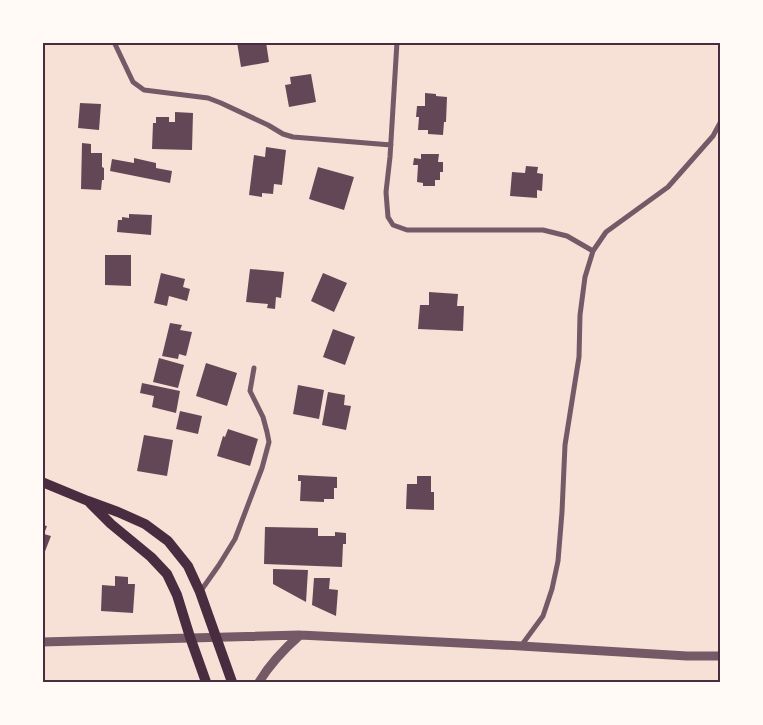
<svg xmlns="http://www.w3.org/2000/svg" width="763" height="725" font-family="Poppins,sans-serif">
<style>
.building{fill:#644757}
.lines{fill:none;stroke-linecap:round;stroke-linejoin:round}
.minor{stroke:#755966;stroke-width:5}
.tertiary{stroke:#755966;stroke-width:9}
.primary{stroke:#4a2c40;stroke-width:10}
.neatline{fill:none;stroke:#4a2c40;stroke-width:2}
</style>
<rect width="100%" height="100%" fill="#f7e1d7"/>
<path class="building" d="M237,42H266L269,62L241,67Z
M311,74L316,102L289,107L285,85L291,84L290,77Z
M425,93L436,94V96L447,97L446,122H444L443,135L428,134V130H418L419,117H416L417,106H425Z
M80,103L101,104L99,130L78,128Z
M175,112L193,113L192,150L152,149L153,123H156V117H169V122H175Z
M82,143L91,144V153H102V167L104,168V180H102L101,190L81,189Z
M266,147L286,150L282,185L274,184L273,194L262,193V197L249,195L254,155L265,157Z
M421,154H439L438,162H443V172H440V180H435V186H423V183L417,182L418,165H413L414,158L421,159Z
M134,158L156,163V168L172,171L170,183L110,171L112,159L134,163Z
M526,166L538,167L537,173L543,174L542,191L537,190V198L510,196L512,172L525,173Z
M318,167L354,177L344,210L309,199Z
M129,214L152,215L151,235L117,232L118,220H122V217L129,218Z
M105,255H131V286L105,285Z
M250,269L284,272L281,298L276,297L275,309L267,308L268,304L246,302Z
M161,273L185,279L183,287L190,289L187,301L169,296L167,306L154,303Z
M323,273L347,283L334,312L311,301Z
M429,292L458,294L457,306H464L463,331L418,329L420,305H429Z
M170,323L182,325L180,330L192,332L186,356L179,354L178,359L162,356Z
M333,329L355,337L345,365L323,357Z
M159,358L184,365L178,388L153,382Z
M206,363L237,373L227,406L196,396Z
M142,383L180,391L176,413L152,407L154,396L140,393Z
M298,385L324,390L319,419L293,414Z
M328,392L345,395L344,405L351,406L346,430L322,425Z
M180,411L202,416L198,434L176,429Z
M228,429L258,439L250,466L217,456L223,436L225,437Z
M144,435L173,440L167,476L137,471Z
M298,475L337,477V488H334V499H324V502L300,501L301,481H298Z
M417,476H431V492H434V510L406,509L407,484H417Z
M42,525L47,526L44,534L51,536L44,554L42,553Z
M265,527L318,528V536H335V532L346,533V544H343L342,567L264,564Z
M273,569L308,570L306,602L273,584Z
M115,576L128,577V584H135L133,613L101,611L102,585L115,586Z
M314,578H330L329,589L338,590L336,616L312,605Z"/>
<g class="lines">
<path class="minor" d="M114,42L133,82L144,90L208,98L221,103L268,125L283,134L293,137L391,145
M397,42L390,157L386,192L387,205L388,217L393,225L407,230H543L567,236L593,251
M200,592L219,565L235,539L262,468L269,442L267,432L263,417L250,391L254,368
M521,646L543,616L552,589L558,561L562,512L565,445L579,357L580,315L585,277L593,251L606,232L668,187L713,136L720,123"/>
<path class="tertiary" d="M42,642L300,635L521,646L687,656H720
M259,682C270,664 284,649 300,635"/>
<path class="primary" d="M42,482L88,501L118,512L145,524L168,541L188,566L200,592L232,682
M90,503L111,524L151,557L167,574L177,595L190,637L206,682"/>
</g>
<rect width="763" height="725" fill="none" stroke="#fffaf5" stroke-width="88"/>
<rect x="44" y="44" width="675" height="637" class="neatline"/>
</svg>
